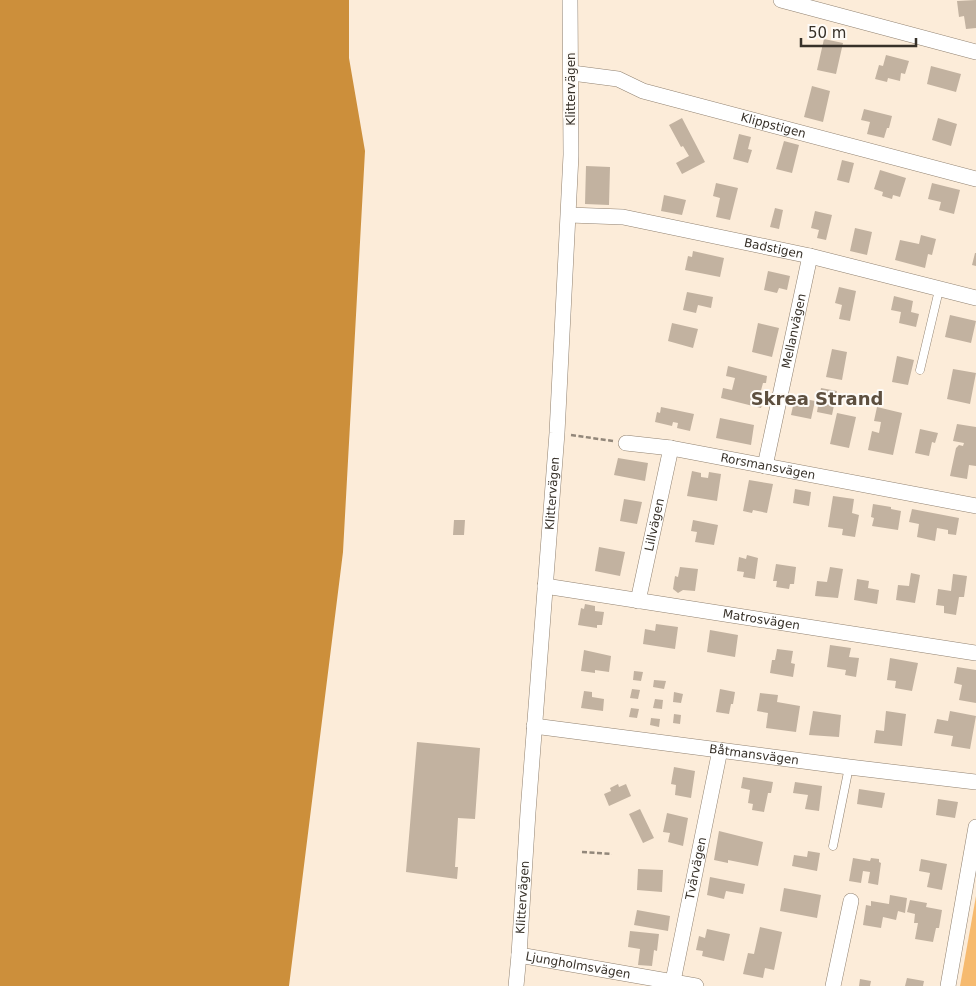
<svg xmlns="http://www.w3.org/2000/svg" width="976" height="986" font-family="'DejaVu Sans',sans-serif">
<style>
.green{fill:#f6ba6f}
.water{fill:#cc8f3b}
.building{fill:#c2b2a0}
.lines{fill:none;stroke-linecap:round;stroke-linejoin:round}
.service-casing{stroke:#918271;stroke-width:9}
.minor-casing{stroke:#918271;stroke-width:16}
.path{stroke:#92877a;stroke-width:2.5;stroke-dasharray:5 2.5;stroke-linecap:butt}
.service{stroke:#fff;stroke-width:8}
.minor{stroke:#fff;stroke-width:15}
.labels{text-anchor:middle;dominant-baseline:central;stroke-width:4;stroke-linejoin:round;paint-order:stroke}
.street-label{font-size:12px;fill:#373129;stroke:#fefbf7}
.district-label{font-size:18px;font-weight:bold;fill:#5d4f3f;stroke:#fefbf7}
</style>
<rect width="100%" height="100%" fill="#fcecd9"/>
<path class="green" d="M976,896V986H960Z"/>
<path class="water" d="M0,0H349V58L365,151L343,552L289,986H0Z"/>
<path class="building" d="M976,0V28L966,29L964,16L959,17L957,1Z
M824,39L843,43L836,74L817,70Z
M886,55L909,61L905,74L901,73L900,81L888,78L887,82L875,79L879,65L883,66Z
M931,66L961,74L956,92L927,84Z
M812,86L830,91L823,122L804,117Z
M864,109L892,116L889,128H887L884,138L867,134L870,122L861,120Z
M682,118L705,162L682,174L676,163L689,156L683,146L681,147L669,125Z
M938,118L957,124L951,146L932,140Z
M739,134L751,137L748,149L752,150L748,163L733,159Z
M784,141L799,145L792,173L776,169Z
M842,160L854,163L849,183L837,180Z
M586,166L610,167L609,205L585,204Z
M880,170L906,178L900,197L893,195L892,199L882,196L883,192L874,189Z
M716,183L738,188L730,220L716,217L720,198L713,196Z
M932,183L960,190L954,214L939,210L941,202L928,199Z
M664,195L686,200L682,215L661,211Z
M775,208L783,210L779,229L770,227Z
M815,211L832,215L826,240L817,238L819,230L811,228Z
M855,228L872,232L867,255L850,251Z
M921,235L936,239L932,255L928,254L925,268L895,260L900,240L919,244Z
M693,251L724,258L720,277L685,270L688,256L692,257Z
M975,253H976V266L972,265Z
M768,271L790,276L787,290L779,288L777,293L764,290Z
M839,287L856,291L850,321L839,319L842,305L835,303Z
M687,292L713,297L711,308L698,305L696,313L683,310Z
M894,296L913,301L911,312L919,314L916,327L899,323L901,312L891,310Z
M950,315L976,321L971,343L945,337Z
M672,323L698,329L693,348L668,341Z
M758,323L779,328L772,357L752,352Z
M832,349L847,352L842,380L826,377Z
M897,356L914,360L908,385L892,382Z
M728,366L767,376L766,383H763L759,398L763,400L761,408L721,398L723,388L732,390L735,378L726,376Z
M953,369L976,373L970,404L947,399Z
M821,388L837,391L832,415L817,412Z
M795,397L815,401L811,419L791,415Z
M661,407L694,414L690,431L677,428L678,423L673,422L672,426L655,422L657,412L660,413Z
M877,407L902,413L893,455L868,450L872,431L879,433L881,422L874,421Z
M837,413L856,417L849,448L830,444Z
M720,418L754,425L751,445L716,438Z
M957,424L976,427V466L969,465L967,479L950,476L956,448L959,445L963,446L964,443L953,441Z
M920,429L938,433L935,443L932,442L929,456L915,453Z
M618,458L648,463L645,481L614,475Z
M692,471L701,473V477L708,478L709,472L721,474L717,501L687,496Z
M749,480L773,484L767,513L753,510L752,513L743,511Z
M795,489L811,492L809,506L793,503Z
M833,496L854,499L852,513L859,515L855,537L842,535L843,529L828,527Z
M624,499L642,502L637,524L620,521Z
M873,504L891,507V509L901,511L898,530L872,526L874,518L871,517Z
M912,509L959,518L956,535L948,534V530L937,528L935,541L917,537L919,524L909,522Z
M454,520H465L464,535H453Z
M693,520L718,525L714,545L695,542L697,532L691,531Z
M599,547L625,552L620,576L595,571Z
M747,555L758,558L755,579L743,577L744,572L737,571L739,557L746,559Z
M776,564L796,567L794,584H790L789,589L776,587L777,581H773Z
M680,567L698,569L695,591L683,590L678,593L673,589L675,576L678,577Z
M830,567L843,569L838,598L815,596L817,581L827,582Z
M911,573L920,575L915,603L896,600L898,585L909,586Z
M953,574L967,576L964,597H959L956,615L944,613V606L936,605L938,589L951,591Z
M857,579L869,581L868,588L879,590L877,604L854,600Z
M585,604L595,606V611L604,612L602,625H597V628L578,625L581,608L584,609Z
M656,624L678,627L675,649L643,644L645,629L655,631Z
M710,630L738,635L735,657L707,652Z
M830,645L851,648L849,657L859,658L856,677L845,675L846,670L827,667Z
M777,649L793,651L791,663L795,664L793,677L770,673L772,660H775Z
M584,650L611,656L609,672L595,670V673L581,671Z
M890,658L918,663L912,691L895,688L896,681L887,680Z
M957,667L976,670V703L959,700L962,685L954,683Z
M634,671L643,672L641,681L633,680Z
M654,680L666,681L664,689L653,687Z
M632,689L640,690L638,699L630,698Z
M720,689L735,692L733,704H731L729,714L716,712Z
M584,691L592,692V697L604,699L603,711L581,708Z
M674,692L683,694L681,703L673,702Z
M760,693L778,695L777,702L800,706L796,732L766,728L768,713L757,711Z
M655,699L663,700L662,709L653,708Z
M631,708L639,709L637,718L629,717Z
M813,711L841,715L839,737L809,735Z
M886,711L906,714L902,746L874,743L876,730L884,731Z
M950,711L976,716L970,749L951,746L953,736L934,733L937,719L948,721Z
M674,714L681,715L680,724L673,723Z
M651,718L660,719L659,727L650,725Z
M417,742L480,748L475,819L458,818L455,867H458L457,879L406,872Z
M674,767L695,771L691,798L675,795L676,785L671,784Z
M743,777L773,782L771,793H768L764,812L752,810L753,804L748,803L750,790L741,788Z
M795,782L822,786L819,811L805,809L808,795L793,793Z
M618,784L619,787L626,784L631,796L609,806L604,794L611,791L610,788Z
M859,789L885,793L882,808L857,804Z
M938,799L958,802L955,818L936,815Z
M640,809L654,838L643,843L629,814Z
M667,813L688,818L683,846L668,842L670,833L663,832Z
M719,831L763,842L758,866L728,860V863L714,860Z
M808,851L820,853L817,871L792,866L794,855L807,857Z
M853,858L870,861L871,858L879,859V862L881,863L878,885L868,883L870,872L863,871L861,883L849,881Z
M921,859L947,864L942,890L927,887L930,873L919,871Z
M638,869L663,870L662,892L637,890Z
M710,877L745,884L743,894L726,891L724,899L707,895Z
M784,888L821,895L817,918L780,911Z
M890,895L907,898L905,913L898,911L896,920L883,917L881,928L863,925L866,905L871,906V901L889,904Z
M910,900L927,903L926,907L942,910L939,928H936L933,942L915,939L918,923H914L915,914L907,912Z
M637,910L670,916L668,931L634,925Z
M760,927L782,932L774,970L765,968L763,978L743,974L748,953L754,954Z
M707,929L730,934L724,961L702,956L703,951L696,950L699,936L705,938Z
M630,931L659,934L657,951L654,950L652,966L638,965L640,949L628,947Z
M907,978L924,981L923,986H905Z
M860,979L871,981L870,986H859Z"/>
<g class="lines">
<defs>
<path id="service" d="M920,370L939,290
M833,846L849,767"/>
<g id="minor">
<path d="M781,0L976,52"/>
<path id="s1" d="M572,73L618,79L643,91L976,179"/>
<path id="s2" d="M569,215L623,217L810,256L976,298"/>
<path id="s3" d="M626,443L671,448L976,506"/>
<path id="s4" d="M765,466L810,256"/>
<path id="s5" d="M545,586L976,653"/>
<path id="s6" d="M638,601L671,448"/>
<path id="s7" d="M534,726L849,767L976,782"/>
<path id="s8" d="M519,955L696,986"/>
<path id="s9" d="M516,986L519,955L528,812L557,433L571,155L570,0"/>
<path id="s10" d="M672,986L720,750"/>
<path d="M833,986L851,901"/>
<path d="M948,986L976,827"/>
</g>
</defs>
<use href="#service" class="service-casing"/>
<use href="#minor" class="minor-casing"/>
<path class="path" d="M571,435L613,441
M582,852L612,854"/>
<use href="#service" class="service"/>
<use href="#minor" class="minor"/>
</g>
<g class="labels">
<g class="street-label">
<text transform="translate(571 89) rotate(-90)">Klittervägen</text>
<text stroke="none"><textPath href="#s1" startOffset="209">Klippstigen</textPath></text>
<text stroke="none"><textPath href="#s2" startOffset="208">Badstigen</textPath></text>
<text stroke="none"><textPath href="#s4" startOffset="138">Mellanvägen</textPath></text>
<text stroke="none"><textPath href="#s3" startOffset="144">Rorsmansvägen</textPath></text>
<text stroke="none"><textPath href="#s9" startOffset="494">Klittervägen</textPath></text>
<text stroke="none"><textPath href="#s6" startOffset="78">Lillvägen</textPath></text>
<text stroke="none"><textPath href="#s5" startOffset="219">Matrosvägen</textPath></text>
<text stroke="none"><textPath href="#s7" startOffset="222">Båtmansvägen</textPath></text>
<text stroke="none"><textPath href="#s10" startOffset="120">Tvärvägen</textPath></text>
<text stroke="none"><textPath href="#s9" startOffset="89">Klittervägen</textPath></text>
<text stroke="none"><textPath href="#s8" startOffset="60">Ljungholmsvägen</textPath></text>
</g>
<g class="district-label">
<text x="817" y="398">Skrea Strand</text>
</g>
</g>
<path d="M801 38v8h115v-8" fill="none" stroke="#373129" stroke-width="2.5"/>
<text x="808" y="38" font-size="15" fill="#373129" stroke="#fefbf7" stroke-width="4" paint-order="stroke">50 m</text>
</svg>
